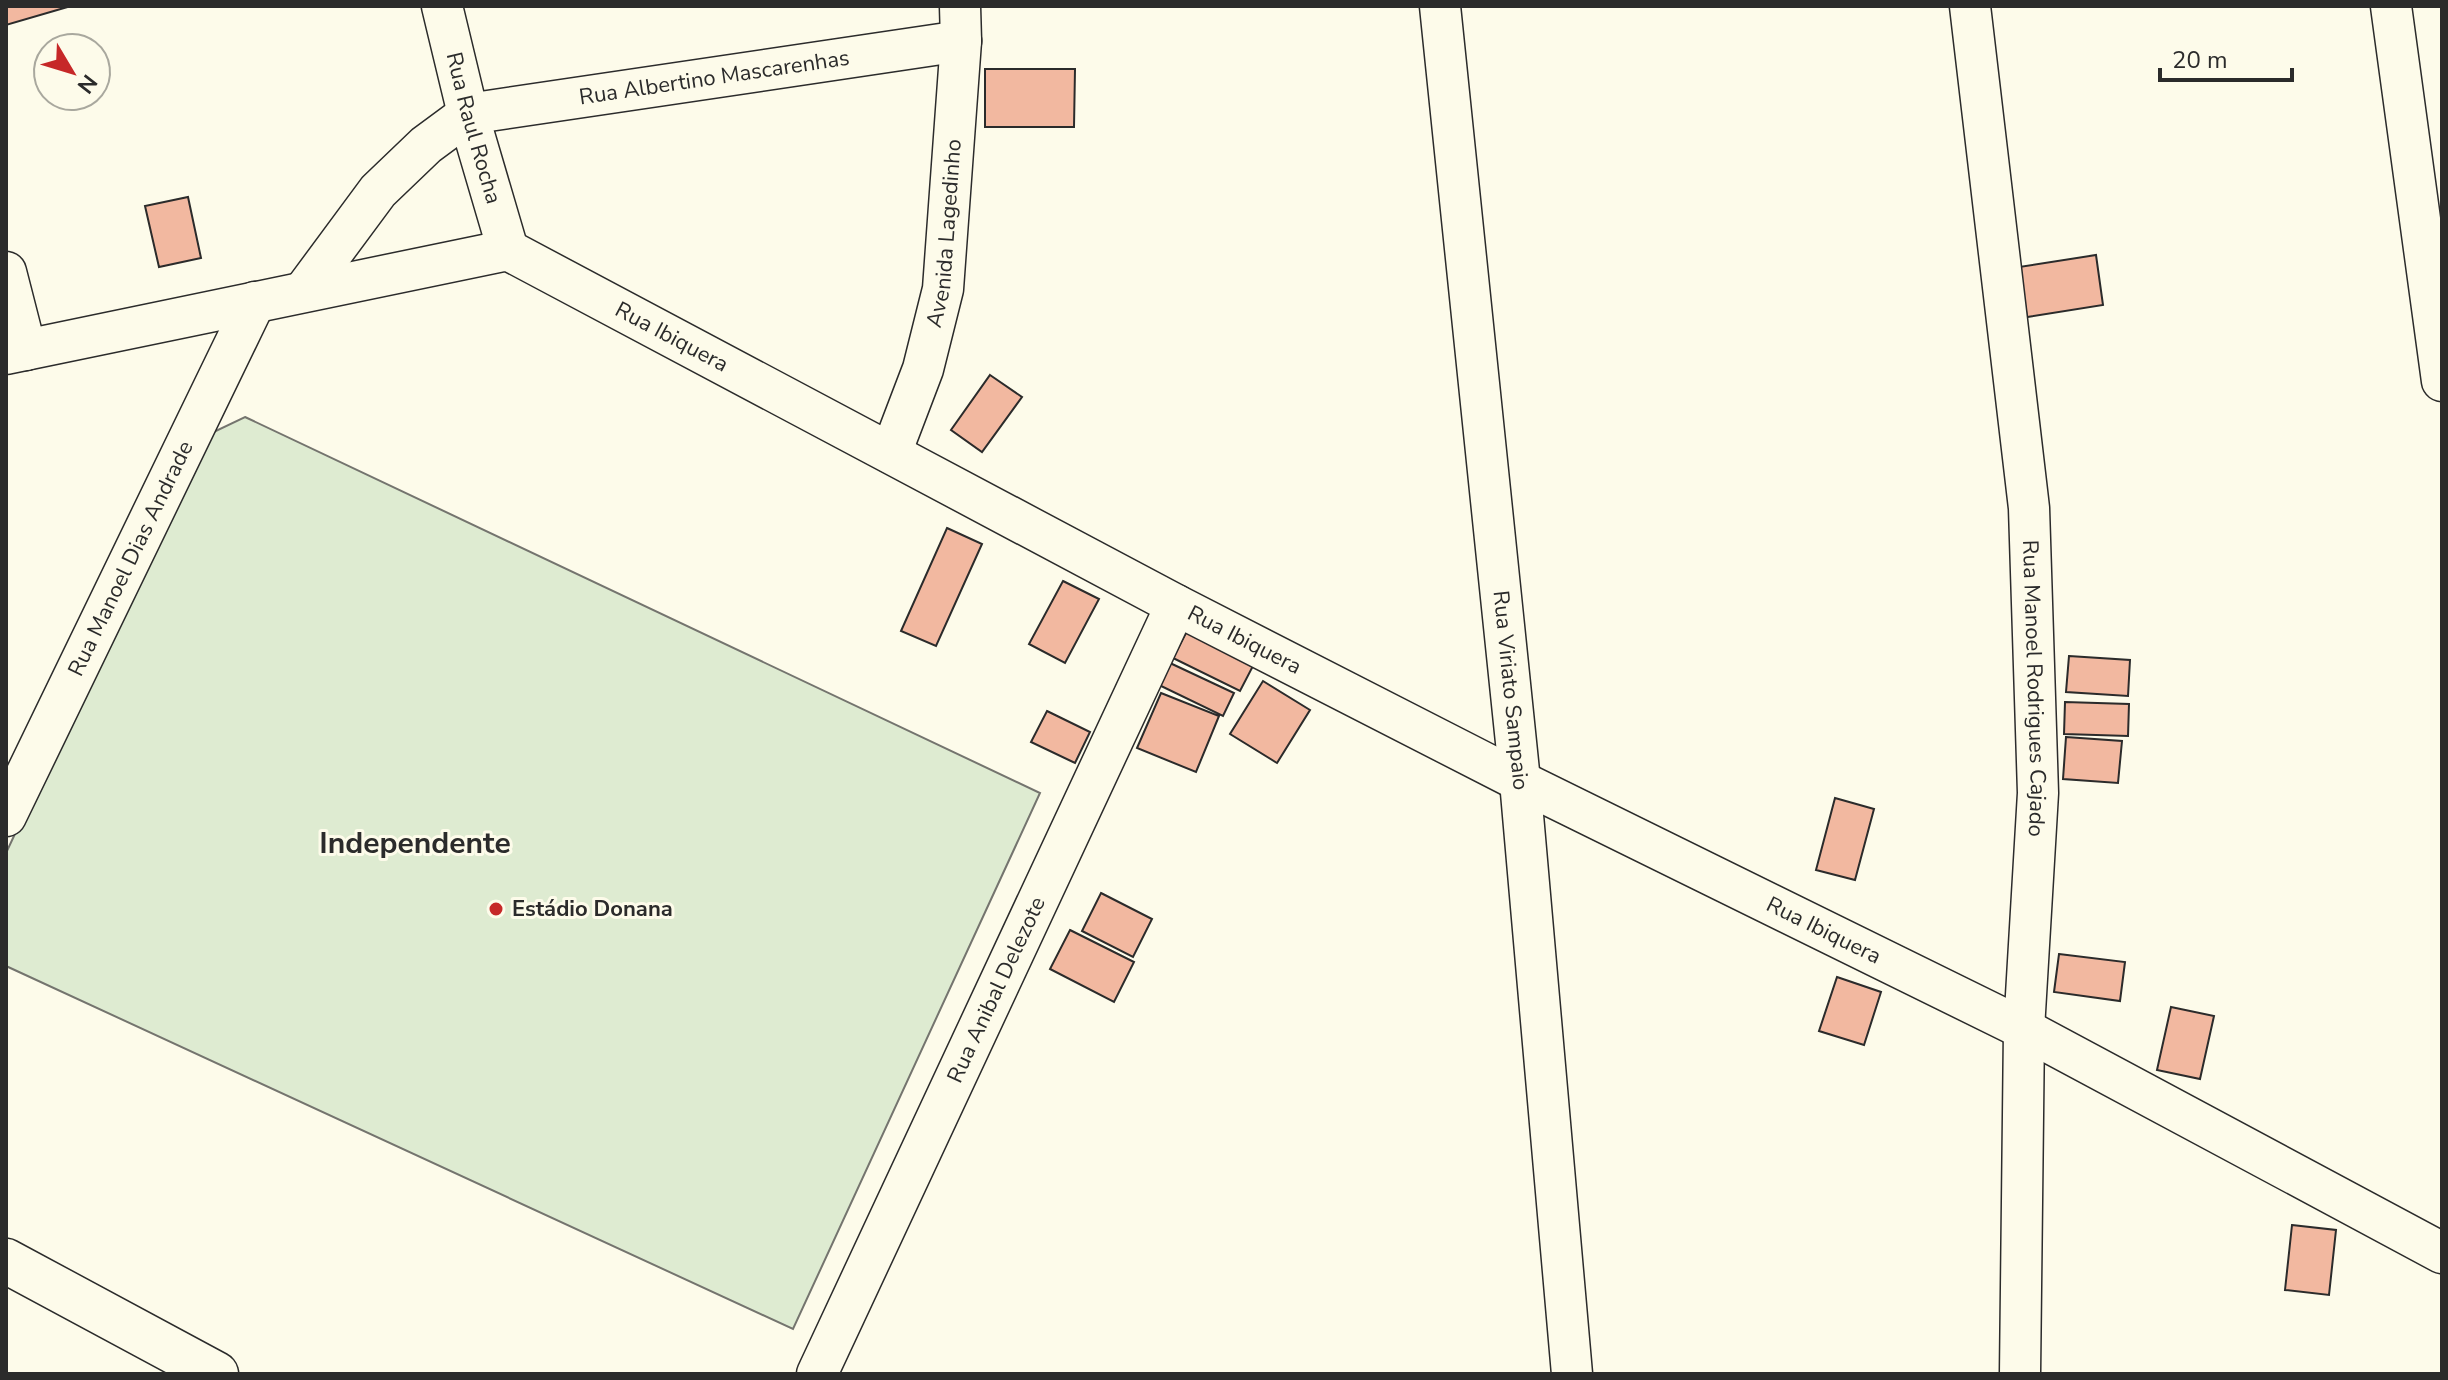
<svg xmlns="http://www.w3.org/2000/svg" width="2448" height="1380" font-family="'Nunito Sans',sans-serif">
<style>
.green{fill:#deebd1;stroke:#74746e;stroke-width:2}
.building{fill:#f2b8a0;stroke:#2b2b2b;stroke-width:2}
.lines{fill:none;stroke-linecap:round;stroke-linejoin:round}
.minor-casing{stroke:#2b2b2b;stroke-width:43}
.tertiary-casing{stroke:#2b2b2b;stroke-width:47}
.minor{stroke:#fdfbea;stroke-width:40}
.tertiary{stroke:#fdfbea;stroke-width:44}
.poi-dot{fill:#c62828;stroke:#fdfbea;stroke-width:3}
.labels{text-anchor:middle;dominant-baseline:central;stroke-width:6;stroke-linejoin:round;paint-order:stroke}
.street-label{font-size:22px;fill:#2b2b2b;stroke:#fdfbea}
.poi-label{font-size:22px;font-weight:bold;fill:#2b2b2b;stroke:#fdfbea;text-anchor:start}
.district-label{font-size:30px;font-weight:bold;fill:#2b2b2b;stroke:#fdfbea}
</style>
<rect width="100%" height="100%" fill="#fdfbea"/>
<path class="green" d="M245,417L1040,793L793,1329L6,966V853L201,438Z"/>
<path class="building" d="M6,6H71L6,25Z
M985,69H1075L1074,127H985Z
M188,197L201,258L159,267L145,206Z
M2096,255L2103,305L2027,317L2019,267Z
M990,375L1022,397L982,452L951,430Z
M947,528L982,544L936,646L901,631Z
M1063,581L1099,599L1065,663L1029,644Z
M1187,631L1254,664L1240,691L1173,658Z
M2069,656L2130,660L2128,696L2066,692Z
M1170,663L1234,693L1223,716L1159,685Z
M1263,681L1310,710L1277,763L1230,734Z
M1161,693L1219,716L1196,772L1137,748Z
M2065,702L2129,704L2128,736L2064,734Z
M1047,711L1090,732L1075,763L1031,742Z
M2066,737L2122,741L2118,783L2063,779Z
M1835,798L1874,809L1855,880L1816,870Z
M1101,893L1152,919L1133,957L1082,931Z
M1070,930L1134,962L1114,1002L1050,969Z
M2059,954L2125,962L2120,1001L2054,992Z
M1837,977L1881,992L1864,1045L1819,1031Z
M2171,1007L2214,1016L2200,1079L2157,1070Z
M2292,1225L2336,1230L2329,1295L2285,1290Z"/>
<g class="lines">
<defs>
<g id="minor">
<path id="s1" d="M442,6L468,114L508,250"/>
<path id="s2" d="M1440,6L1520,781L1572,1374"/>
<path id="s3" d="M1970,6L2029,508L2038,793L2024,1029L2020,1374"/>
<path d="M2391,6L2442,381"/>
<path d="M6,272L26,350"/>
<path id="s4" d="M304,291L378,191L426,145L468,114L961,41"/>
<path id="s5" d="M6,354L508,250L1176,605L1520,781L2024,1029L2442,1253"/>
<path id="s6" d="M891,453L923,369L943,289L961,41L960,6"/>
<path id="s7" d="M6,816L255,302"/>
<path id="s8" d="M817,1374L1176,605"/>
</g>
<path id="tertiary" d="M6,1261L216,1374"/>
</defs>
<use href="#minor" class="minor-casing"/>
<use href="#tertiary" class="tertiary-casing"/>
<use href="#minor" class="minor"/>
<use href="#tertiary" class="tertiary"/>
</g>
<circle class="poi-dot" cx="496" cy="909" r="8"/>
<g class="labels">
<g class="street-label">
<text stroke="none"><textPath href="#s4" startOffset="492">Rua Albertino Mascarenhas</textPath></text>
<text stroke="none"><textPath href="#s1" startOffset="126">Rua Raul Rocha</textPath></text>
<text stroke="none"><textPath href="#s6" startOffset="228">Avenida Lagedinho</textPath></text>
<text stroke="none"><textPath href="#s5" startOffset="698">Rua Ibiquera</textPath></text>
<text stroke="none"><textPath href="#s7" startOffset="286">Rua Manoel Dias Andrade</textPath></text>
<text stroke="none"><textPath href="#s5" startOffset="1346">Rua Ibiquera</textPath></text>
<text stroke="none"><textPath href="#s3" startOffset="686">Rua Manoel Rodrigues Cajado</textPath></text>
<text stroke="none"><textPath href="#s2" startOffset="688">Rua Viriato Sampaio</textPath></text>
<text stroke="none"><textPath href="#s5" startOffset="1994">Rua Ibiquera</textPath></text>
<text stroke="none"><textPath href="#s8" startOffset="424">Rua Anibal Delezote</textPath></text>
</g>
<g class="poi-label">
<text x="512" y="909">Estádio Donana</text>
</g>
<g class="district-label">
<text x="415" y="843">Independente</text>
</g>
</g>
<rect width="2448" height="1380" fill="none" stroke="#2b2b2b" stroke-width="16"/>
<g transform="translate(72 72) rotate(128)"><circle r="38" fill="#fdfbea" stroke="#a9a89e" stroke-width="2"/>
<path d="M0-6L14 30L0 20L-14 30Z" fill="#c62828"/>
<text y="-12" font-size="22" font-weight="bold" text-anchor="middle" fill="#2b2b2b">N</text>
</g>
<path d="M2160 68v12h132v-12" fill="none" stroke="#2b2b2b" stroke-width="4"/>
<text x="2172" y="68" font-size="24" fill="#2b2b2b" stroke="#fdfbea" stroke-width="6" paint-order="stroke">20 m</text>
</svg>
